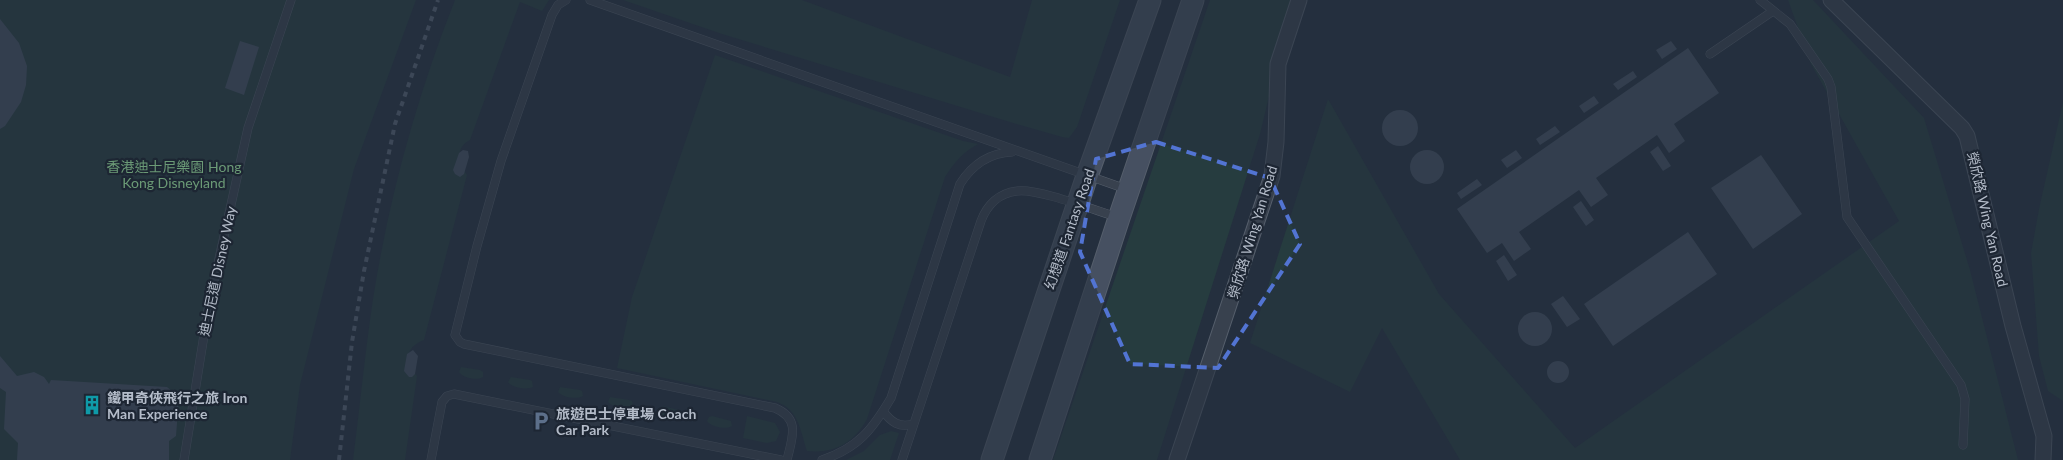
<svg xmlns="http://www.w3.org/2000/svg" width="2063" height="460" font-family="Lato,'Noto Sans TC',sans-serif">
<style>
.green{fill:#263c3f}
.building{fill:#455162}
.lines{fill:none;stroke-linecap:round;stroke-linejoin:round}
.service-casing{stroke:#565f6c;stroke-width:9}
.minor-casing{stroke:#565f6c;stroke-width:17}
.secondary-casing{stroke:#565f6c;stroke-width:23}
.service{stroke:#38414e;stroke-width:8}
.minor{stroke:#38414e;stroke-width:15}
.secondary{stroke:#465061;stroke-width:21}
.rail{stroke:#5a6575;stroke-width:4;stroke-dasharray:5 5;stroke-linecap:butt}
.marked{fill:none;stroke:#5274d3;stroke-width:4;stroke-dasharray:10 6;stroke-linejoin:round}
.labels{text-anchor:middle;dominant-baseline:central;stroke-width:4.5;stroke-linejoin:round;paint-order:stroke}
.park-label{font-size:14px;fill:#6b9a76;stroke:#1d2633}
.street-label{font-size:14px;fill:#b4bcc9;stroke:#1d2633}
.poi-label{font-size:14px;font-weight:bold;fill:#b4bcc9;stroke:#1d2633;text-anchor:start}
</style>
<rect width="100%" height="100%" fill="#242f3e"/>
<path class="green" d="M0,0H416L354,169L300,385L290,460H0Z
M455,0H549L542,11L520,2L470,140C454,148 459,164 467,175L424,340C405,347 404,362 417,376L405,460H353C360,406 365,352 373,299C389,197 417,96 455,0Z
M623,0H802L1010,77L1032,0H1120L1077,127L1069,138L1062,137L1020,125L722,34Z
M1210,0H1292L1260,134L1157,460H1053Z
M1788,0H1813L1924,118L1970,270L2018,460H1460L1382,328L1350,392L1250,343L1328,99L1439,294L1575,448L1899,221L1811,64Z
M715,55L963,141L978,144C963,152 954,163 945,177L867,419C854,443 834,454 807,451C800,430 799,410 777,402L617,368L632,297Z
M2063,102V401L2048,391L2039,356L2031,253L2039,209Z
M461,367L480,370L483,372V377C477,381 463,378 459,372Z
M511,377L530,380L532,381L533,387C527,390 512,388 508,382Z
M560,387L580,390L582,391L583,396C576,400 562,397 558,392Z
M610,397L629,400L632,401L633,406C626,410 612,407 608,402Z
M663,406L682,411V416C676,420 662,417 657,411L658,409Z
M712,416L731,421L732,426C726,430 711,427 707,421L709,417Z
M747,416L775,423L780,432L776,441L767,443L743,438Z
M891,431L899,433L890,460H846L864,451L880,435Z"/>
<path class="building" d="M0,19L19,43L27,66L26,85L21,102L5,126L0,129Z
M240,41L259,47L244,95L225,88Z
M1671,41L1677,49L1662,59L1656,50Z
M1688,48L1719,93L1674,124L1685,141L1669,153L1657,135L1596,178L1608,195L1591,207L1579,190L1519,232L1531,249L1514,261L1502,243L1487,253L1457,209Z
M1633,71L1637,77L1618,90L1613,84Z
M1594,96L1599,103L1584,113L1579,106Z
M1382 128a18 18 0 1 1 36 0a18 18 0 1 1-36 0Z
M1555,126L1560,132L1540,145L1536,139Z
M1658,146L1671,166L1663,171L1650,152Z
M1410 167a17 17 0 1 1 34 0a17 17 0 1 1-34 0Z
M463,150L468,151L469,157L464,174L460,177L455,174L453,170L459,153Z
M1516,150L1522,158L1507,168L1501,160Z
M1761,155L1802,214L1753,249L1711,188Z
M1477,179L1482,185L1461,199L1457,193Z
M1581,201L1594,220L1586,226L1573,207Z
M1688,232L1717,274L1613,346L1584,304Z
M1504,255L1517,275L1508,281L1496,261Z
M1563,296L1580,319L1567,327L1551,304Z
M1518 329a17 17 0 1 1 34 0a17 17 0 1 1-34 0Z
M413,350L418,356L415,374L412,377H409L404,371L407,354Z
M0,356L17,376L34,372L44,377L49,384L51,380L167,387L179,397L176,436L169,441V460H17L18,443L4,429L6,392L0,388Z
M1547 372a11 11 0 1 1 22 0a11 11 0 1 1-22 0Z"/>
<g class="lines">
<defs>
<path id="service" d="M566,0L558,5L552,15L501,161L477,246L455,335L460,342L464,344L775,408C801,419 792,438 787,460
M590,0L1126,189
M1760,0L1790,24L1828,79L1831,87L1847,217L1961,385L1965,399L1963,445
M1710,54L1773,11
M883,411C891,422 899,428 913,424
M184,460L209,304L248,128L291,0
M431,460L442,402L447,396L454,394L781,460
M822,460C858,448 872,430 891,398L960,184C972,165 988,153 1012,152
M902,460L981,221C987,205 999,193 1017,191C1037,188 1094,210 1117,217"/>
<path id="minor" d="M1831,0L1962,128L1967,136L2013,326L2044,436L2043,460
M1177,460L1272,176L1276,142L1278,64L1299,0"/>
<path id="secondary" d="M992,460L1087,176L1150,0
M1040,460L1119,218L1193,0"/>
</defs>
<use href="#service" class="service-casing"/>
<use href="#minor" class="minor-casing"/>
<use href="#secondary" class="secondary-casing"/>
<use href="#service" class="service"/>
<use href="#minor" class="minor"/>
<use href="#secondary" class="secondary"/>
<path class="rail" d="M339,460L352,342L364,271L395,124L438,0"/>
</g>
<path d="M0 0H2063V460H0ZM1156,142L1270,178L1300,244L1218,368L1130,364L1080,252L1096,159Z" fill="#242f3e" fill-opacity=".55" fill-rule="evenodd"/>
<path class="marked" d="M1156,142L1270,178L1300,244L1218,368L1130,364L1080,252L1096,159Z"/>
<defs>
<symbol id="building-bare" viewBox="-9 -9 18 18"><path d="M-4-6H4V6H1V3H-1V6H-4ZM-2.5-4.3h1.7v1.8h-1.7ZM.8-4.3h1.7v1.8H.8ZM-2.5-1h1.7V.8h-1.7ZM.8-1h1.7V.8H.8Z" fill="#0f9aa8" stroke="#1d2633" stroke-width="2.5" paint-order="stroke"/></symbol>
<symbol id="parking-bare" viewBox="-9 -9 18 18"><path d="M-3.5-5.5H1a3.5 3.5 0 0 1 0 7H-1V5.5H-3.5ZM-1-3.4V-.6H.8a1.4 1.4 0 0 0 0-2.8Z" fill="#5c6f8a" stroke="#1d2633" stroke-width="2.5" paint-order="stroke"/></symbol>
</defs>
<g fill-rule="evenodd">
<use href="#building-bare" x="78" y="391" width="28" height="28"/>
<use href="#parking-bare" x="527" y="407" width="28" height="28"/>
</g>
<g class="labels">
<g class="park-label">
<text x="174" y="166">香港迪士尼樂園 Hong<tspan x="174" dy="16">Kong Disneyland</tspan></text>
</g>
<g class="street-label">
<text transform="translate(1988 219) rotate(77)">榮欣路 Wing Yan Road</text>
<text transform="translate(1069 229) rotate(-71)">幻想道 Fantasy Road</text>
<text transform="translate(1252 232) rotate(-73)">榮欣路 Wing Yan Road</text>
<text transform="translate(217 271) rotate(-78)">迪士尼道 Disney Way</text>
</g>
<g class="poi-label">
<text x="107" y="397">鐵甲奇俠飛行之旅 Iron<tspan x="107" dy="16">Man Experience</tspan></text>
<text x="556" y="413">旅遊巴士停車場 Coach<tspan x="556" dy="16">Car Park</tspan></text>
</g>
</g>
</svg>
